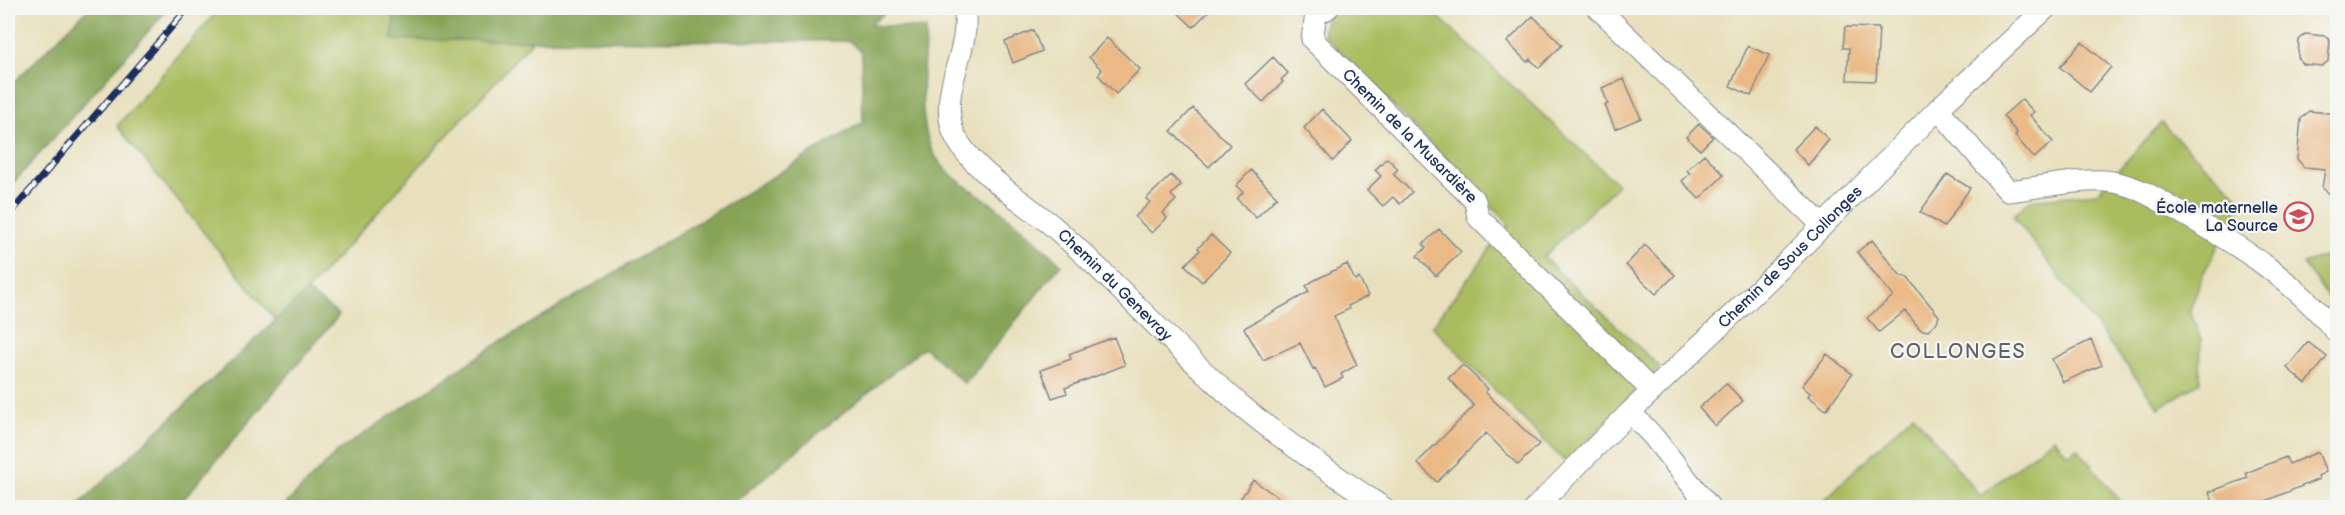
<svg xmlns="http://www.w3.org/2000/svg" width="2345" height="515" font-family="'Balsamiq Sans',sans-serif">
<style>
.green{fill:#aabc5f;stroke:#62765e;stroke-width:1.5}
.forest{fill:#87a456;stroke:#516a5a;stroke-width:1.5}
.building{fill:#eab986}
.lines{fill:none;stroke-linecap:round;stroke-linejoin:round}
.street-casing{stroke:#82888d;stroke-width:23}
.street{stroke:#fff;stroke-width:21}
.rail-casing{stroke:#1b2f5e;stroke-width:7}
.rail{stroke:#f6f6f2;stroke-width:4.5;stroke-dasharray:14;stroke-linecap:butt}
.labels{text-anchor:middle;dominant-baseline:central;stroke-width:4.5;stroke-linejoin:round;paint-order:stroke}
.street-label{font-size:16px;fill:#1b2f5e;stroke:#f6f6f2}
.poi-label{font-size:16px;fill:#1b2f5e;stroke:#f6f6f2;text-anchor:end}
.quarter-label{font-size:20px;letter-spacing:1.5px;fill:#635f6c;stroke:#f6f6f2}
</style>
<rect width="100%" height="100%" fill="#f6f6f2"/>
<filter id="ink" filterUnits="userSpaceOnUse"><feTurbulence type="fractalNoise" baseFrequency=".0167" numOctaves="2"/><feDisplacementMap in="SourceGraphic" scale="12" xChannelSelector="R" yChannelSelector="G"/><feConvolveMatrix kernelMatrix="1 2 1 2 8 2 1 2 1" color-interpolation-filters="sRGB"/></filter>
<filter id="wash" filterUnits="userSpaceOnUse"><feTurbulence type="fractalNoise" baseFrequency=".008" numOctaves="4" result="noise"/><feDisplacementMap in="SourceGraphic" scale="24" xChannelSelector="R" yChannelSelector="G"/><feGaussianBlur stdDeviation="1.35" result="paint"/><feColorMatrix in="noise" values="0 0 0 0 0 0 0 0 0 0 0 0 0 0 0 0 0 1.4 0 .05"/><feComposite in="paint" operator="in"/></filter>
<g filter="url(#wash)">
<rect width="100%" height="100%" fill="#e8e0bc"/>
<path class="green" d="M220,8H395L393,40H533L307,291L276,321L117,126Z
M1329,8H1429L1618,185L1543,257L1660,367L1566,463L1432,326L1509,224L1323,34Z
M2161,123L2243,201L2202,276L2190,310L2201,340L2200,382L2159,408L2013,216L2030,200L2097,193Z
M2337,227V310L2303,264L2331,254Z
M1913,414L1980,496L2054,438L2068,455L2077,448L2125,507H1817Z"/>
<path class="forest" d="M89,8H169L8,189V88Z
M395,8H846L854,15L867,8H886L887,11L870,25L926,29C924,65 918,105 928,140C938,175 973,189 999,209C1021,227 1041,245 1061,264L965,384L924,347L728,507H283L337,452L495,345L863,122L861,52L849,41L392,40Z
M307,291L339,315L177,507H76Z"/>
<g id="blocks">
<path class="building" d="M1173,8H1212L1193,27Z
M1533,16L1562,45L1539,68L1530,59L1527,62L1507,42Z
M1845,27L1879,28L1876,81L1847,80L1849,48H1843Z
M1033,30L1042,51L1013,63L1005,42Z
M2305,34L2325,36L2330,41L2328,61L2322,66L2302,64L2298,57L2299,40Z
M1107,38L1140,69L1116,94L1098,75L1102,70L1089,57Z
M2082,42L2111,67L2090,92L2060,67Z
M1748,46L1769,55L1751,96L1730,86Z
M1273,57L1288,73L1281,80L1283,82L1263,102L1245,84Z
M1624,79L1641,118L1615,129L1605,105L1608,104L1602,88Z
M2022,99L2034,112L2030,115L2053,142L2034,158L2015,136L2017,133L2003,116Z
M1193,108L1230,145L1209,167L1171,131Z
M1322,109L1352,141L1333,161L1304,128Z
M2309,111L2337,114V204L2322,188L2325,169L2304,167L2297,159L2301,119Z
M1699,124L1713,137L1700,150L1686,137Z
M1815,126L1829,140L1808,165L1793,149Z
M1704,154L1724,175L1699,199L1682,181L1690,174L1687,170Z
M1387,158L1398,169L1393,174L1412,192L1400,204L1393,197L1383,206L1367,190L1381,176L1375,170Z
M1251,170L1277,197L1256,218L1237,199L1243,192L1236,186Z
M1947,174L1970,188L1944,227L1920,212Z
M1171,175L1181,185L1171,195L1176,200L1163,213L1167,218L1152,233L1135,217L1150,202L1146,199Z
M1439,229L1461,252L1436,276L1417,256L1426,248L1423,244Z
M1211,235L1230,253L1202,282L1185,265L1200,250L1198,248Z
M1872,240L1901,276L1907,277L1939,316L1937,322L1927,331L1920,329L1905,311L1879,332L1867,318L1893,296L1857,252Z
M1645,245L1675,275L1656,294L1626,265Z
M1347,264L1355,280L1359,278L1368,296L1348,306L1349,309L1334,316L1357,365L1341,374L1343,378L1325,387L1315,368L1313,369L1300,343L1263,360L1244,328L1309,292L1306,286L1313,281Z
M1114,337L1125,365L1065,388L1067,393L1052,398L1041,370L1071,359L1069,354Z
M2091,340L2102,365L2063,382L2052,359Z
M2308,342L2327,357L2306,384L2287,368Z
M1827,354L1852,374L1826,410L1808,396L1810,393L1802,386Z
M1463,365L1488,389L1485,392L1539,444L1518,465L1486,433L1437,482L1417,463L1474,406L1448,378Z
M1726,383L1743,401L1715,426L1699,408Z
M2318,452L2326,472L2318,476L2319,479L2251,507H2215L2209,492L2248,478L2246,473L2286,457L2289,464Z
M1253,480L1292,507H1248L1239,501Z"/>
</g>
</g>
<g filter="url(#ink)">
<use href="#blocks" fill-opacity="0" stroke="#82888d" stroke-width="1.5"/>
<g class="lines">
<defs>
<g id="street">
<path id="s1" d="M964,8C972,49 940,86 952,128C963,165 1025,202 1055,228C1120,285 1177,351 1243,407C1287,444 1336,476 1384,508"/>
<path id="s2" d="M1328,8L1316,15L1312,39L1475,201L1478,217L1652,391"/>
<path d="M1598,8L1822,225"/>
<path d="M1938,109L2008,191C2037,188 2086,177 2113,182C2138,186 2158,200 2180,212C2240,246 2293,279 2338,334"/>
<path d="M1630,412L1652,435L1710,508"/>
<path id="s3" d="M1535,508L1630,412L1782,267L1938,109L2046,8"/>
</g>
</defs>
<use href="#street" class="street-casing"/>
<use href="#street" class="street"/>
<defs>
<path id="rail" d="M8,216L188,8"/>
</defs>
<use href="#rail" class="rail-casing"/>
<use href="#rail" class="rail"/>
</g>
</g>
<defs>
<symbol id="school-ring" viewBox="-11 -11 22 22"><circle r="9.5" fill="#f6f6f2" stroke="#d1495b" stroke-width="1.5"/><path d="M0-5L7-2L0 1L-7-2ZM-4 1L0 2.5L4 1V4Q0 6-4 4Z" fill="#d1495b"/></symbol>
</defs>
<g fill-rule="evenodd">
<use href="#school-ring" x="2282" y="200" width="33" height="33"/>
</g>
<g class="labels">
<g class="street-label">
<text stroke="none"><textPath href="#s2" startOffset="176">Chemin de la Musardière</textPath></text>
<text stroke="none"><textPath href="#s3" startOffset="358">Chemin de Sous Collonges</textPath></text>
<text stroke="none"><textPath href="#s1" startOffset="350">Chemin du Genevray</textPath></text>
</g>
<g class="poi-label">
<text x="2278" y="208">École maternelle<tspan x="2278" dy="18">La Source</tspan></text>
</g>
<g class="quarter-label">
<text x="1958" y="352">COLLONGES</text>
</g>
</g>
<rect width="2345" height="515" fill="none" stroke="#f6f6f2" stroke-width="30"/>
</svg>
